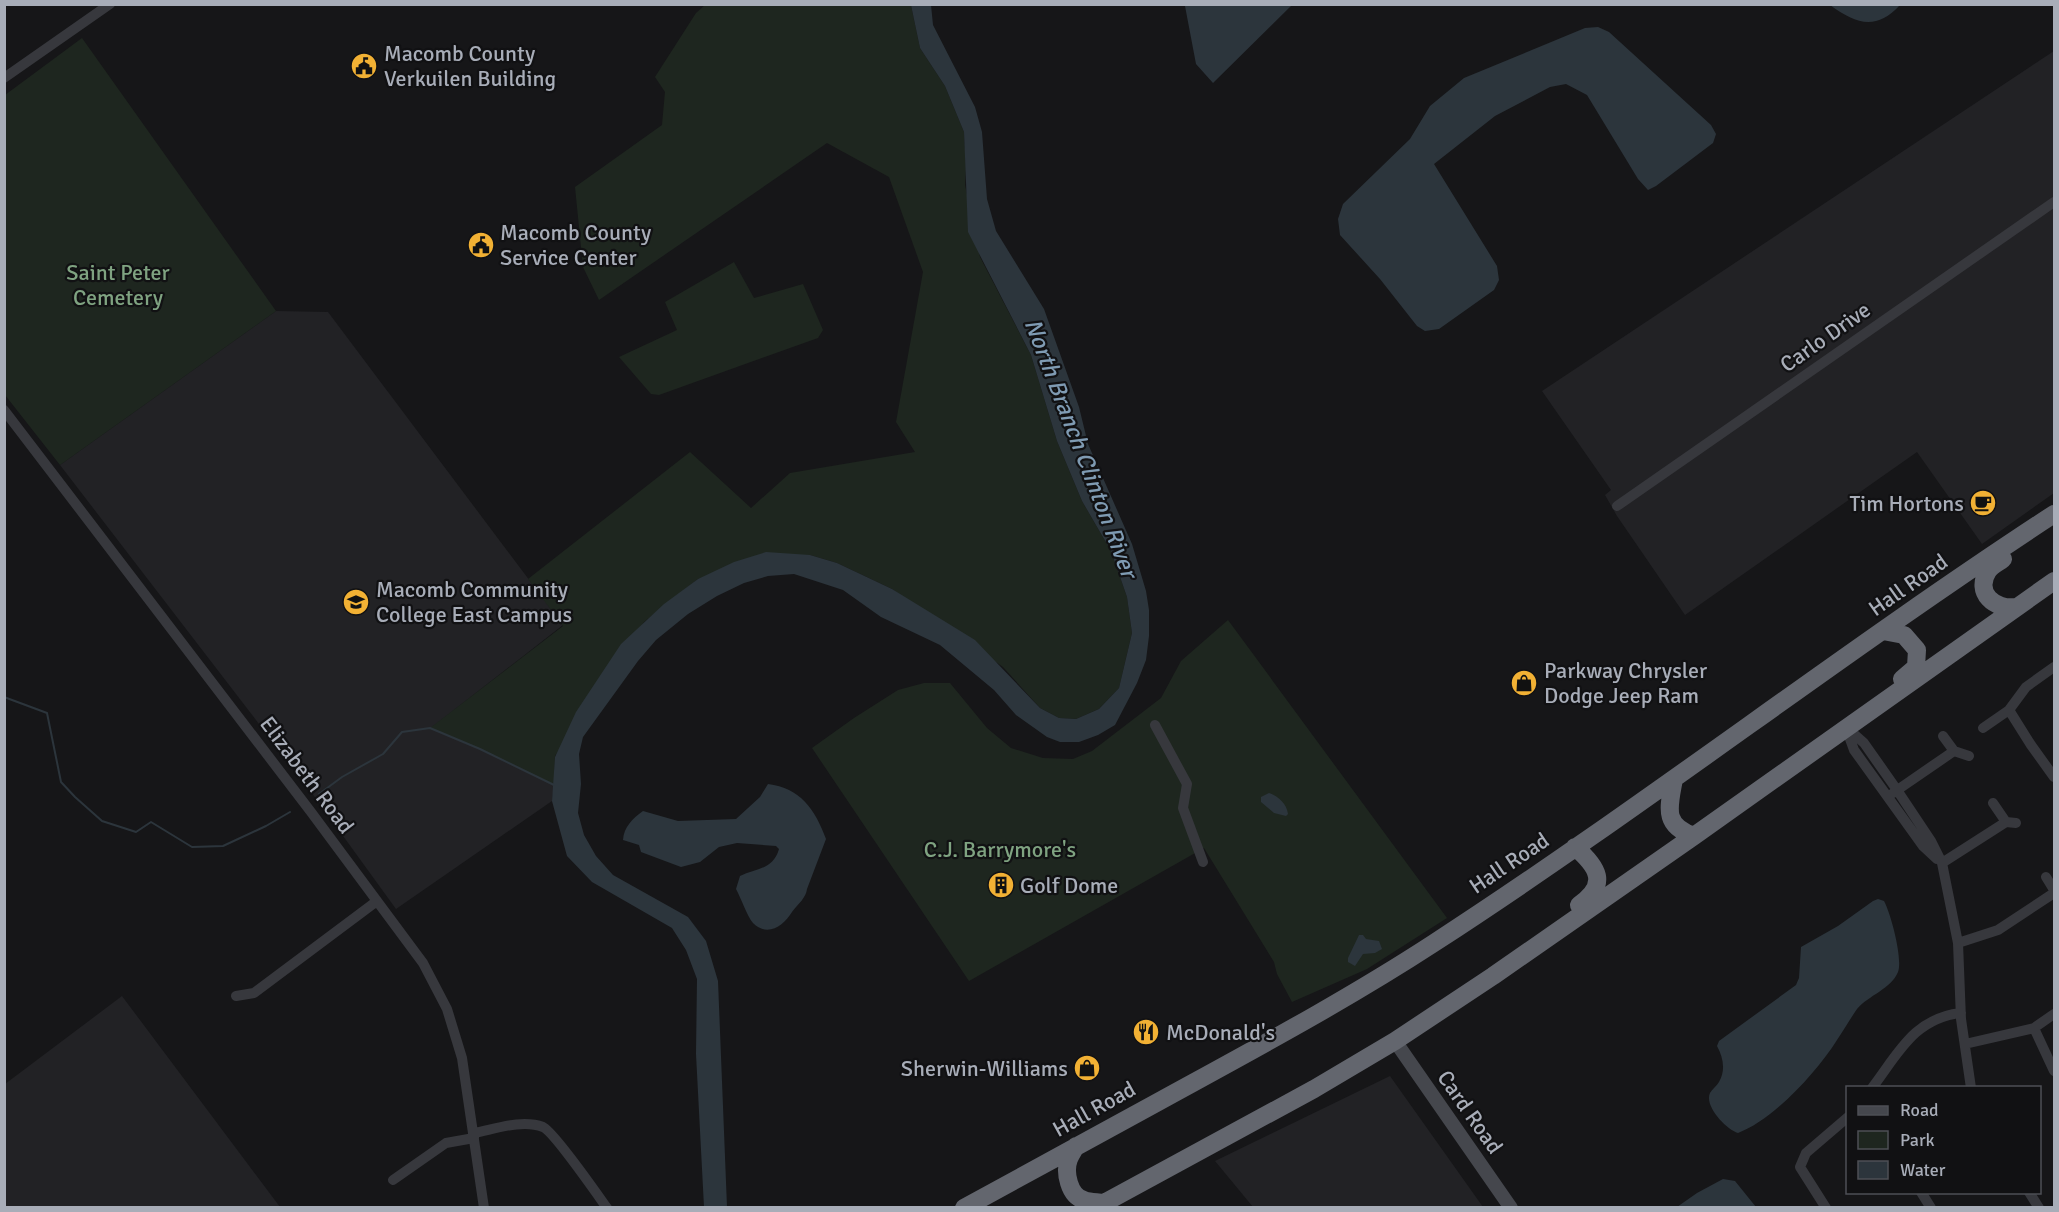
<svg xmlns="http://www.w3.org/2000/svg" width="2059" height="1212" font-family="Signika,sans-serif">
<style>
.built{fill:#222225}
.green{fill:#1e261f}
.water{fill:#2c353c}
.lines{fill:none;stroke-linecap:round;stroke-linejoin:round}
.stream{stroke:#2c353c;stroke-width:2}
.street{stroke:#37383d;stroke-width:10}
.secondary{stroke:#45474d;stroke-width:14}
.highway{stroke:#63666e;stroke-width:18}
.labels{text-anchor:middle;dominant-baseline:central;stroke-width:4.5;stroke-linejoin:round;paint-order:stroke}
.poi-label{font-size:22px;fill:#a8adb8;stroke:#111113;text-anchor:start}
.park-label{font-size:22px;fill:#7fa381;stroke:#111113}
.street-label{font-size:22px;fill:#a8adb8;stroke:#111113}
.water-label{font-size:24px;font-style:italic;fill:#7f9bb3;stroke:#111113}
</style>
<rect width="100%" height="100%" fill="#161618"/>
<path class="built" d="M2054,51V493L1982,544L1917,452L1685,615L1617,516L1605,495L1611,490L1542,391Z
M276,311L328,312L563,625L431,728L480,749L554,785L552,801L396,909L309,789L60,465Z
M122,996L280,1207H5V1084Z
M1390,1076L1483,1207H1253L1215,1161Z"/>
<path class="green" d="M705,5H911L920,48L945,86L964,132L966,167L965,185L980,257L1031,355L1057,441L1082,501L1111,551L1127,597L1132,633L1119,688L1099,709L1076,719L1059,718L1040,708L1003,667L892,589L837,563L810,555L698,579L644,622L555,756L554,785L480,749L430,728L563,626L528,579L690,452L751,508L790,473L915,452L896,422L923,272L889,177L827,143L599,300L583,267L575,187L662,125L665,92L655,77L696,13Z
M82,38L276,311L60,465L5,395V95Z
M734,262L754,298L803,284L823,330L818,338L659,395L651,394L619,357L677,330L665,302Z
M1228,620L1447,918L1367,969L1292,1002L1277,974L1274,962L1204,848L969,981L812,748L854,718L898,690L924,683H950L987,728L1011,748L1043,758L1073,759L1092,751L1161,698L1181,661Z"/>
<path class="water" d="M1187,4H1292V5L1213,83L1196,64L1185,6Z
M911,5H931L933,25L975,107L982,132L987,199L996,231L1044,309L1079,407L1088,444L1132,544L1146,591L1149,610V636L1146,660L1137,683L1115,725L1098,735L1079,742H1060L1047,737L1016,715L994,690L940,645L881,617L843,590L794,574L768,576L744,583L717,596L688,614L656,640L638,661L583,737L579,754L581,784L578,813L584,835L596,856L613,875L688,917L706,941L718,981L727,1207H704L696,1054L697,979L686,950L672,928L592,882L567,856L552,801L555,757L576,712L621,644L664,604L698,579L734,562L766,552L810,555L837,563L892,589L975,640L1040,708L1059,718L1076,719L1099,709L1119,688L1132,633L1127,597L1111,551L1082,501L1057,441L1031,355L968,232L964,132L945,86L920,48Z
M1830,5V4L1900,5C1876,31 1856,24 1830,5Z
M1598,27L1609,32L1711,125L1716,134L1713,143L1656,186L1648,190L1638,179L1587,95L1566,84L1550,87L1495,116L1434,164L1497,266L1499,280L1494,290L1439,329L1425,331L1417,326L1380,279L1340,235L1338,219L1343,204L1410,139L1430,106L1464,78L1585,28Z
M768,784C800,788 815,809 826,839L807,889C806,898 798,904 792,912C784,925 768,938 753,923C747,916 741,898 736,889L740,876C756,868 773,870 779,849L776,846L737,843L719,847L700,862L681,867L641,852L639,845L623,840C624,827 632,819 643,811L678,821L736,819L760,797Z
M1269,793C1278,796 1287,804 1288,814L1286,816L1274,813L1261,802V797Z
M1878,899L1884,901C1891,914 1903,959 1898,972C1891,989 1869,995 1857,1009C1850,1019 1844,1030 1837,1040C1817,1072 1773,1120 1738,1133C1726,1129 1704,1106 1710,1093C1712,1089 1717,1086 1719,1082C1726,1070 1723,1057 1717,1046L1719,1041L1796,985L1799,978L1801,947L1838,926L1873,901Z
M1359,935H1363L1366,939L1379,941L1382,949L1375,953L1363,954L1355,966L1348,962V958Z
M1723,1179L1735,1181L1756,1207H1677L1697,1193Z"/>
<g class="lines">
<path class="stream" d="M4,697L47,713L61,782L75,797L102,821L136,832L151,822L192,847L223,846L266,826L290,812
M319,794L342,777L383,754L402,732L430,728L480,749L554,785"/>
<path class="street" d="M4,78L110,4
M4,410L311,812L423,963L447,1009L462,1058L484,1208
M1617,506L2054,202
M2009,710L2031,745L2054,777
M1155,725L1187,784L1183,808L1203,862
M1846,727L1864,743L1897,790L1931,841L1942,863L1958,943L1961,1019L1971,1088
M1846,728L1854,750L1923,846L1937,859
M1983,728L2009,710L2026,687L2054,667
M1943,736L1954,751L1969,756
M1893,793L1954,751
M1993,803L2006,822
M1942,863L2006,822L2016,823
M2046,877L2054,890
M1958,943L1998,930L2054,893
M236,996L254,993L377,901
M2034,1028L2054,1071
M1965,1044L2034,1028L2054,1014
M1872,1088C1898,1054 1914,1018 1961,1013
M474,1133C495,1129 522,1119 543,1127C554,1132 597,1194 607,1208
M393,1180L446,1143L474,1138
M1921,1192L1931,1208
M2029,1192L2039,1208
M1826,1208L1800,1167L1806,1153L1848,1117"/>
<path class="secondary" d="M1395,1041L1511,1208"/>
<path class="highway" d="M2003,559C1998,563 1991,566 1988,571C1974,593 1995,610 2016,607
M1883,631L1904,635L1917,650L1916,667L1902,679
M1674,779C1669,807 1662,825 1694,836
M1575,847C1598,867 1609,884 1579,905
M1076,1146C1074,1150 1071,1154 1069,1159C1064,1172 1069,1196 1084,1200C1089,1202 1097,1202 1103,1203
M964,1208C1029,1173 1093,1137 1158,1102C1251,1051 1345,1001 1434,943C1645,806 1844,651 2054,514
M1095,1208L1314,1089L1395,1041L1493,976L1694,836L2054,581"/>
</g>
<defs>
<symbol id="civic-disc" viewBox="-11 -11 22 22"><circle r="9.5" fill="#f2b134" stroke="#111113"/><path d="M-.6-6.5H3V-4.5H.6V-3L4-1V1h2V6H-6V1h2V-1L-.6-3ZM-1.2 2.5V6h2.4V2.5Z" fill="#111"/></symbol>
<symbol id="cafe-disc" viewBox="-11 -11 22 22"><circle r="9.5" fill="#f2b134" stroke="#111113"/><path d="M-5.5-4.5H6V0H3Q3 3.5 0 3.5H-2.5Q-5.5 3.5-5.5 0ZM3-3.2v2h1.7v-2ZM-6 4.5H4V6H-6Z" fill="#111"/></symbol>
<symbol id="university-disc" viewBox="-11 -11 22 22"><circle r="9.5" fill="#f2b134" stroke="#111113"/><path d="M0-5L7-2L0 1L-7-2ZM-4 1L0 2.5L4 1V4Q0 6-4 4Z" fill="#111"/></symbol>
<symbol id="shop-disc" viewBox="-11 -11 22 22"><circle r="9.5" fill="#f2b134" stroke="#111113"/><path d="M-5-2.5h2.3a2.7 3.5 0 0 1 5.4 0H5L5.5 6h-11ZM-1.5-2.5h3a1.5 2.3 0 0 0-3 0Z" fill="#111"/></symbol>
<symbol id="building-disc" viewBox="-11 -11 22 22"><circle r="9.5" fill="#f2b134" stroke="#111113"/><path d="M-4-6H4V6H1V3H-1V6H-4ZM-2.5-4.3h1.7v1.8h-1.7ZM.8-4.3h1.7v1.8H.8ZM-2.5-1h1.7V.8h-1.7ZM.8-1h1.7V.8H.8Z" fill="#111"/></symbol>
<symbol id="restaurant-disc" viewBox="-11 -11 22 22"><circle r="9.5" fill="#f2b134" stroke="#111113"/><path d="M-5-6h1v4h1v-4h1v4h1v-4h1v5L-1.5 .5V6h-2V.5L-5-1ZM5-6V6H3V1.5H1.5Q1.5-4 5-6Z" fill="#111"/></symbol>
</defs>
<g fill-rule="evenodd">
<use href="#civic-disc" x="349" y="51" width="30" height="30"/>
<use href="#civic-disc" x="466" y="230" width="30" height="30"/>
<use href="#cafe-disc" x="1968" y="488" width="30" height="30"/>
<use href="#university-disc" x="341" y="587" width="30" height="30"/>
<use href="#shop-disc" x="1509" y="668" width="30" height="30"/>
<use href="#building-disc" x="986" y="870" width="30" height="30"/>
<use href="#restaurant-disc" x="1131" y="1017" width="30" height="30"/>
<use href="#shop-disc" x="1072" y="1053" width="30" height="30"/>
</g>
<g class="labels">
<g class="poi-label">
<text x="384" y="53">Macomb County<tspan x="384" dy="25">Verkuilen Building</tspan></text>
<text x="500" y="232">Macomb County<tspan x="500" dy="25">Service Center</tspan></text>
<text x="1964" y="503" text-anchor="end">Tim Hortons</text>
<text x="376" y="589">Macomb Community<tspan x="376" dy="25">College East Campus</tspan></text>
<text x="1544" y="670">Parkway Chrysler<tspan x="1544" dy="25">Dodge Jeep Ram</tspan></text>
<text x="1020" y="885">Golf Dome</text>
<text x="1166" y="1032">McDonald's</text>
<text x="1068" y="1068" text-anchor="end">Sherwin-Williams</text>
</g>
<g class="park-label">
<text x="118" y="272">Saint Peter<tspan x="118" dy="25">Cemetery</tspan></text>
<text x="1000" y="849">C.J. Barrymore's</text>
</g>
<g class="street-label">
<text transform="translate(1825 337) rotate(-35)">Carlo Drive</text>
<text transform="translate(1908 585) rotate(-35)">Hall Road</text>
<text transform="translate(307 775) rotate(53)">Elizabeth Road</text>
<text transform="translate(1509 863) rotate(-34)">Hall Road</text>
<text transform="translate(1094 1109) rotate(-29)">Hall Road</text>
<text transform="translate(1470 1112) rotate(55)">Card Road</text>
</g>
<g class="water-label">
<text transform="translate(1081 448) rotate(69)">North Branch Clinton River</text>
</g>
</g>
<rect width="2059" height="1212" fill="none" stroke="#a8adb8" stroke-width="12"/>
<rect x="1846" y="1086" width="195" height="108" fill="#111113" stroke="#4d4f55" stroke-width="1.5"/>
<rect x="1858" y="1106" width="30" height="9" fill="#45474d" stroke="#4d4f55" stroke-width="1.5"/>
<text x="1900" y="1116" font-size="18" fill="#a8adb8">Road</text>
<rect x="1858" y="1131" width="30" height="18" fill="#1e261f" stroke="#4d4f55" stroke-width="1.5"/>
<text x="1900" y="1146" font-size="18" fill="#a8adb8">Park</text>
<rect x="1858" y="1161" width="30" height="18" fill="#2c353c" stroke="#4d4f55" stroke-width="1.5"/>
<text x="1900" y="1176" font-size="18" fill="#a8adb8">Water</text>
</svg>
